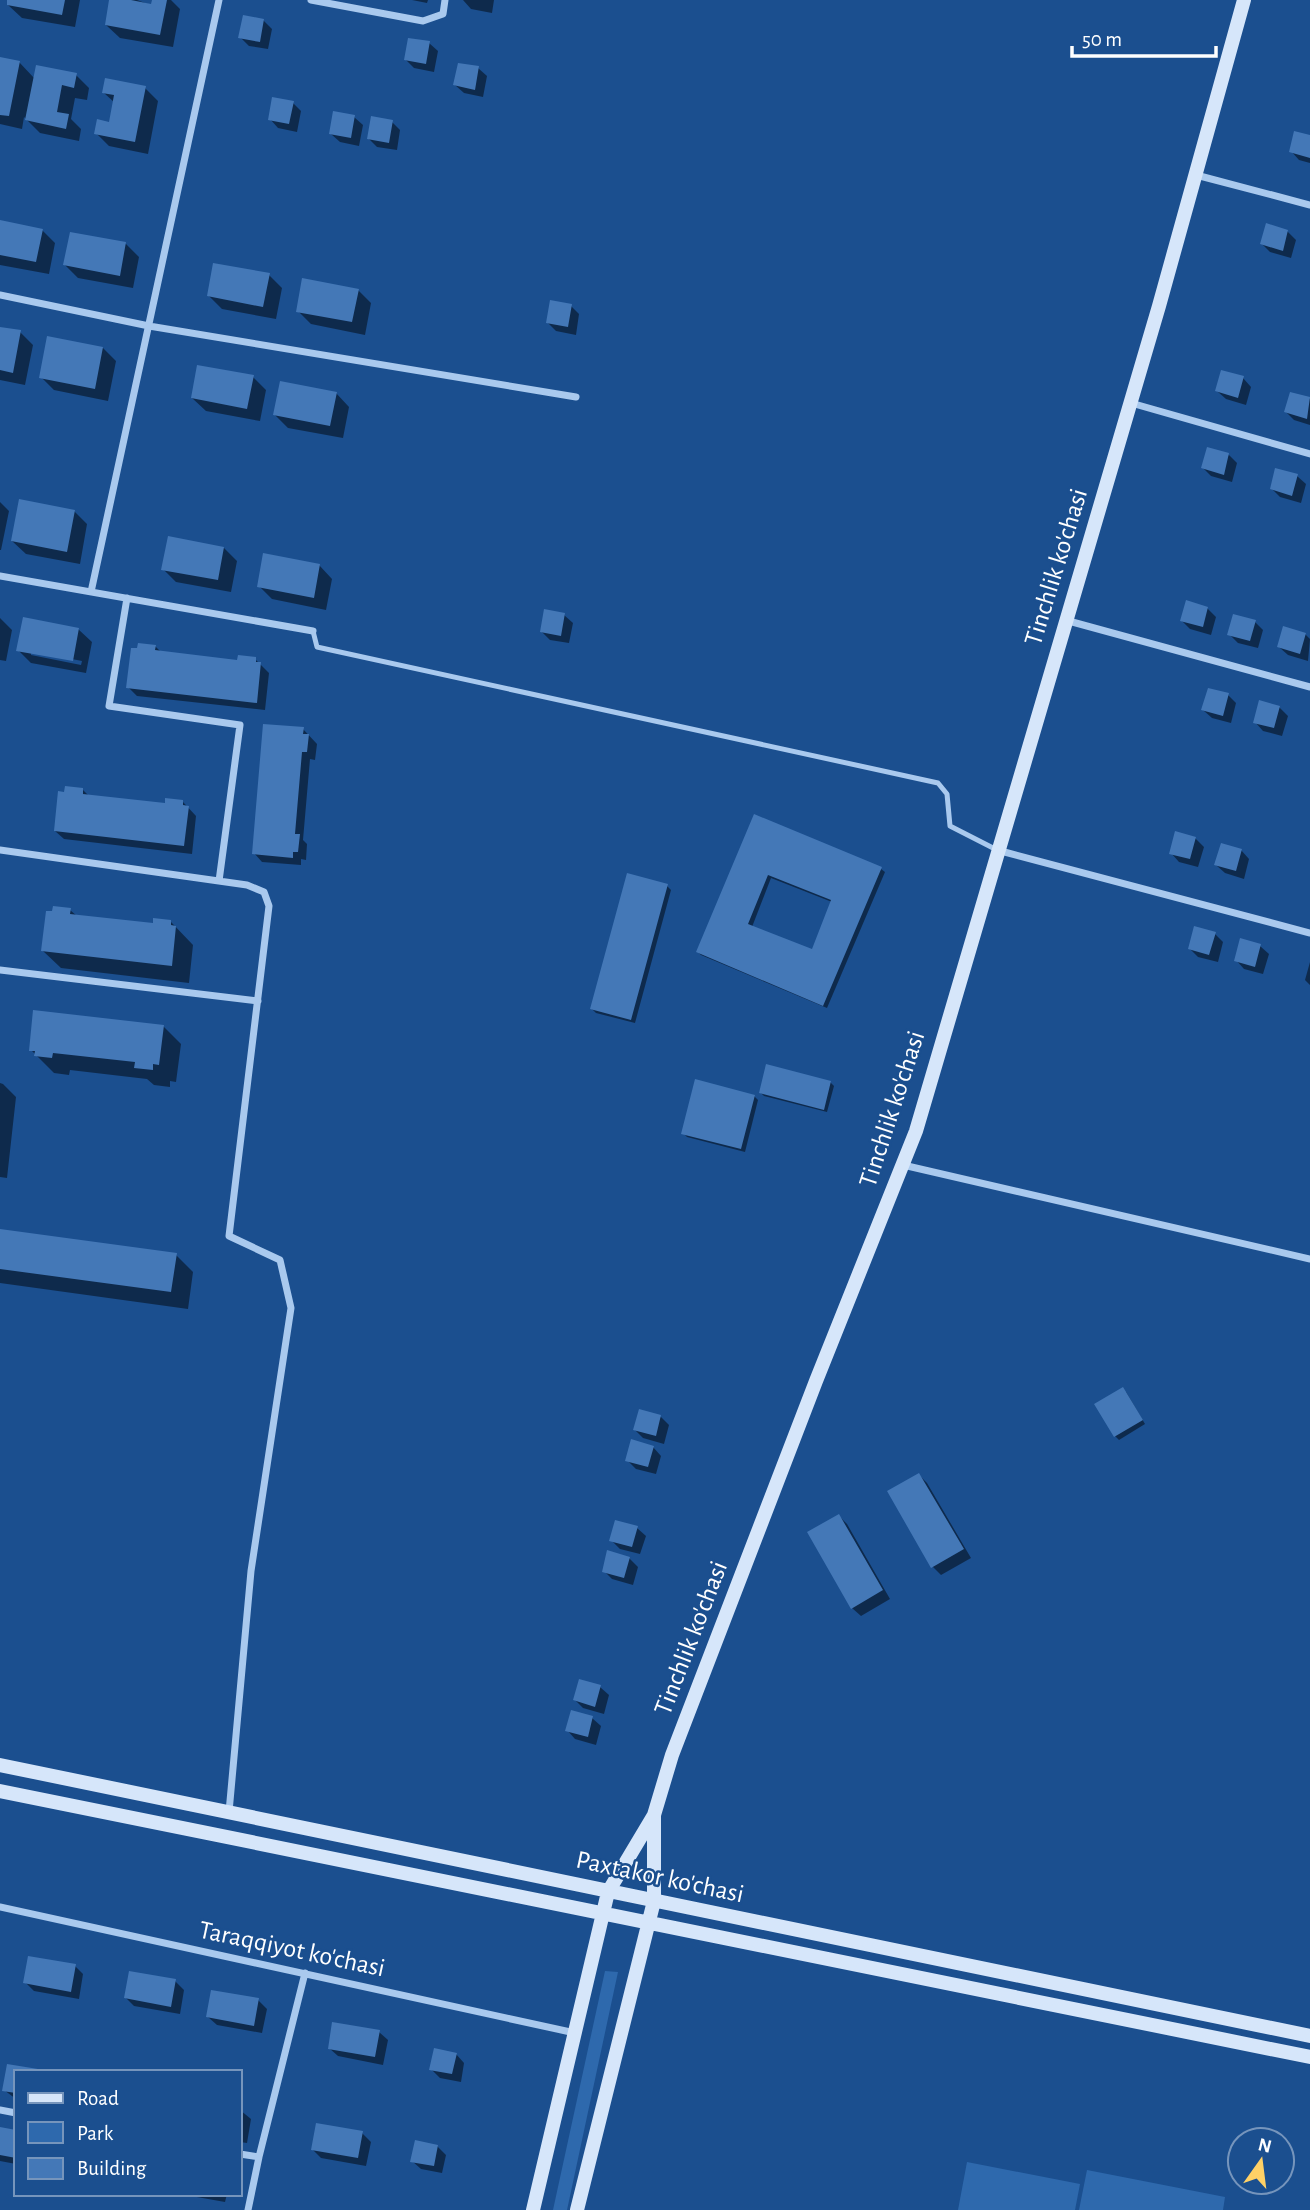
<svg xmlns="http://www.w3.org/2000/svg" width="1310" height="2210" font-family="'Alegreya Sans',sans-serif">
<style>
.green{fill:#2e69ad}
.shadow{fill:#0007;fill-rule:evenodd}
.building{fill:#4478b7;fill-rule:evenodd}
.lines{fill:none;stroke-linecap:round;stroke-linejoin:round}
.service{stroke:#a9c9ee;stroke-width:5}
.minor{stroke:#a9c9ee;stroke-width:7}
.secondary{stroke:#d6e6fa;stroke-width:14}
.labels{text-anchor:middle;dominant-baseline:central;stroke-width:5;stroke-linejoin:round;paint-order:stroke}
.street-label{font-size:26px;fill:#fff;stroke:#1b4f8f}
</style>
<rect width="100%" height="100%" fill="#1b4f8f"/>
<path class="green" d="M605,1971L618,1972L567,2210H553Z
M967,2162L1080,2184L1075,2210H958Z
M1087,2170L1225,2197L1223,2210H1079Z"/>
<path class="shadow" d="M9,0H80L75,27L22,18L8,5Z
M111,0H137L153,6L154,0H171L180,9L173,47L120,38L106,25Z
M412,0H428L427,3Z
M463,0H494L492,13L471,9Z
M263,20L272,29L268,49L249,46L240,37Z
M429,43L438,51L434,72L414,68L406,60Z
M0,59L19,62L35,79L76,75L89,88L87,100L75,98L71,119L81,129L79,141L40,133L24,117L22,129L0,124Z
M478,68L487,76L483,97L464,93L455,85Z
M145,88L158,101L148,154L109,146L96,133L111,124L115,103L104,93Z
M293,103L301,111L297,132L278,128L270,119Z
M354,117L363,125L359,146L340,142L331,134Z
M392,122L400,130L397,150L377,147L369,139Z
M1310,137V163L1299,160L1291,151Z
M0,222L42,230L55,243L49,274L0,265Z
M1287,231L1296,240L1291,258L1270,252L1262,244Z
M126,244L139,257L133,288L78,278L65,265Z
M269,275L282,288L276,319L222,309L209,296Z
M358,290L371,303L365,335L311,324L298,311Z
M571,306L579,314L576,335L556,331L548,323Z
M0,328L20,332L33,345L25,385L0,380Z
M103,348L116,361L108,401L54,390L41,377Z
M253,377L266,390L260,421L206,411L192,398Z
M1243,378L1251,387L1246,405L1226,399L1217,391Z
M336,393L349,407L343,438L288,428L275,415Z
M1291,394L1310,399V425L1294,420L1286,412Z
M1229,455L1237,463L1232,482L1211,476L1203,468Z
M1297,476L1306,484L1301,503L1280,497L1272,489Z
M0,502L9,511L1,550H0Z
M74,511L87,524L80,564L26,554L12,541Z
M224,548L237,561L231,592L176,582L163,569Z
M319,565L332,579L326,610L272,599L259,586Z
M1207,608L1216,617L1211,635L1190,629L1182,621Z
M564,615L573,623L569,643L550,640L541,631Z
M0,618L12,630L6,661L0,660Z
M1255,622L1263,630L1258,648L1238,643L1229,634Z
M78,629L92,642L86,673L31,663L18,650ZM31,651L82,661L81,665L31,655Z
M1305,634L1310,639L1308,661L1288,655L1279,647Z
M155,646L162,653L239,662L255,659L269,673L265,710L137,696L128,687Z
M1228,695L1236,703L1231,723L1212,718L1203,710Z
M1279,707L1288,716L1282,736L1263,731L1255,722Z
M303,729L317,744L315,760L310,759L303,840L307,844L306,860L301,859V865L262,862L254,853Z
M83,790L89,796L166,805L183,802L196,816L192,854L64,839L55,831Z
M755,816L881,869L885,872L827,1008L701,955L698,952ZM771,878L832,902L813,951L752,927Z
M1195,838L1204,847L1198,867L1179,862L1171,853Z
M1241,850L1249,859L1244,879L1225,873L1216,865Z
M667,886L671,890L635,1023L596,1013L592,1009Z
M70,910L77,916L154,925L171,922L193,945L189,983L61,968L43,951Z
M1215,934L1223,942L1218,962L1198,957L1190,949Z
M1260,946L1269,954L1263,974L1244,969L1236,960Z
M1310,962V985L1305,980Z
M163,1026L181,1044L176,1082L170,1081V1087L154,1085L147,1079L70,1070L69,1075L54,1073L31,1050Z
M830,1082L834,1086L827,1112L764,1096L761,1093Z
M0,1083L3,1084L16,1097L7,1178L0,1177Z
M754,1096L758,1100L745,1152L687,1137L683,1133Z
M0,1231L176,1255L193,1272L188,1309L0,1283Z
M1126,1392L1145,1424L1119,1440L1115,1436Z
M661,1417L669,1425L664,1444L643,1438L635,1430Z
M653,1447L661,1456L656,1474L636,1469L627,1460Z
M919,1475L927,1483L971,1558L941,1575L933,1567Z
M839,1516L847,1524L890,1599L861,1616L852,1608Z
M637,1528L646,1536L640,1554L620,1549L611,1540Z
M629,1558L638,1567L633,1585L612,1579L604,1571Z
M600,1687L609,1695L604,1714L583,1708L575,1700Z
M592,1718L601,1726L596,1745L575,1739L567,1730Z
M75,1966L83,1974L79,1999L34,1991L25,1982Z
M175,1981L184,1990L180,2014L134,2006L126,1998Z
M258,2000L267,2009L262,2033L217,2025L208,2017Z
M379,2032L388,2040L383,2065L338,2056L329,2048Z
M456,2054L464,2063L461,2082L440,2078L431,2069Z
M9,2066L16,2072V2099L4,2090Z
M240,2110L251,2119L247,2143L240,2142Z
M0,2129L16,2131V2164L0,2161Z
M362,2133L371,2142L366,2166L321,2158L313,2150Z
M437,2146L446,2155L442,2173L421,2169L412,2161Z
M180,2194H227L225,2202Z"/>
<path class="building" d="M7,0H65L62,15L7,5Z
M109,0H131L151,4L152,0H167L160,35L105,25Z
M243,15L264,19L260,42L238,38Z
M408,38L430,41L426,64L404,60Z
M0,57L20,61L9,116L0,115Z
M458,63L479,66L475,90L453,85Z
M36,65L77,73L74,88L62,85L57,112L69,114L66,129L25,120Z
M105,78L146,86L135,142L94,134L97,119L109,122L114,95L102,93Z
M272,97L294,101L289,124L268,120Z
M333,111L355,115L351,138L329,134Z
M371,116L393,120L389,143L367,139Z
M1294,131L1310,135V158L1289,152Z
M0,220L43,229L36,262L0,255Z
M1266,223L1288,230L1283,251L1260,244Z
M70,232L126,242L120,276L63,265Z
M213,263L270,273L263,307L207,296Z
M302,278L359,289L352,322L296,312Z
M550,300L572,304L568,327L546,323Z
M0,327L21,330L13,373L0,370Z
M47,336L103,347L95,389L39,378Z
M197,365L254,375L247,409L191,398Z
M1221,370L1244,376L1238,398L1215,391Z
M280,381L337,392L330,426L273,415Z
M1290,392L1310,397L1307,419L1284,412Z
M1207,447L1229,453L1224,475L1201,468Z
M1275,468L1298,474L1292,496L1270,489Z
M19,499L75,510L67,552L11,541Z
M168,536L224,547L218,580L161,570Z
M263,553L320,564L314,598L257,587Z
M1186,600L1208,607L1203,627L1180,621Z
M544,609L565,613L561,636L540,632Z
M1233,614L1256,620L1250,641L1227,635Z
M23,617L79,628L73,661L16,651Z
M1283,626L1306,633L1300,654L1277,647Z
M138,643L156,645L155,650L237,660L238,655L256,657V662H261L257,703L126,688L131,648H137Z
M1208,688L1229,693L1223,716L1201,710Z
M1259,700L1280,706L1274,728L1253,723Z
M263,724L304,727L303,734H309L307,752H302L295,834H300L298,852H293V858L252,854Z
M65,786L83,788V794L165,803V798L183,800V805L189,806L184,846L54,831L58,791L64,792Z
M754,814L882,867L823,1006L696,952ZM768,875L831,900L812,949L748,924Z
M1175,831L1196,837L1190,859L1169,854Z
M1221,843L1242,849L1236,871L1214,865Z
M627,873L668,884L631,1020L590,1009Z
M53,906L71,908L70,914L153,923V918L171,920V925L176,926L172,966L41,951L46,911H52Z
M1194,926L1216,932L1209,955L1188,949Z
M1240,938L1261,944L1255,967L1234,961Z
M33,1010L164,1025L159,1065L153,1064V1070L134,1068L135,1062L53,1053L52,1058L34,1056L35,1051H29Z
M766,1064L831,1081L824,1110L759,1093Z
M695,1079L755,1095L741,1149L681,1134Z
M0,1229L177,1253L171,1292L0,1269Z
M1123,1387L1143,1420L1114,1437L1094,1404Z
M639,1409L661,1415L656,1436L633,1430Z
M631,1439L654,1446L648,1467L625,1461Z
M919,1473L964,1549L931,1568L887,1491Z
M839,1514L883,1590L851,1609L807,1532Z
M615,1520L638,1526L632,1547L609,1541Z
M607,1550L630,1557L624,1578L602,1572Z
M579,1679L601,1685L595,1707L573,1700Z
M571,1710L593,1716L588,1737L565,1731Z
M28,1956L76,1964L71,1992L23,1983Z
M129,1971L176,1979L171,2007L124,1998Z
M211,1990L259,1998L254,2026L206,2017Z
M332,2022L380,2030L375,2057L328,2049Z
M434,2048L457,2053L452,2074L429,2070Z
M7,2064L44,2070V2072H16V2093L2,2091Z
M316,2123L363,2131L358,2158L311,2150Z
M0,2127L16,2130V2158L0,2155Z
M415,2140L438,2145L434,2166L410,2162Z"/>
<g class="lines">
<path class="service" d="M313,631L317,647L938,783L947,794L950,826L997,850"/>
<path class="minor" d="M311,0L423,21L443,14L445,0
M1196,175L1310,205
M0,295L149,326L576,397
M1131,403L1310,454
M0,576L313,631
M91,592L219,0
M127,598L109,706L240,725L219,881
M1065,620L1310,687
M0,850L247,885L264,892L269,906L229,1236L280,1260L291,1308L251,1571L229,1812
M997,850L1310,933
M0,970L258,1001
M903,1165L1310,1259
M0,1907L575,2033
M0,2110L16,2113
M240,2154L259,2157
M248,2210L259,2157L305,1973"/>
<path class="secondary" d="M0,1765L1310,2036
M0,1791L1310,2057
M533,2210L608,1892L654,1815L672,1755L816,1381L916,1131L1159,306L1244,0
M577,2210L654,1901V1816"/>
</g>
<g class="labels">
<g class="street-label">
<text transform="translate(1056 567) rotate(-73)">Tinchlik ko'chasi</text>
<text transform="translate(892 1109) rotate(-72)">Tinchlik ko'chasi</text>
<text transform="translate(691 1638) rotate(-69)">Tinchlik ko'chasi</text>
<text transform="translate(660 1877) rotate(12)">Paxtakor ko'chasi</text>
<text transform="translate(292 1949) rotate(12)">Taraqqiyot ko'chasi</text>
</g>
</g>
<rect x="14" y="2070" width="228" height="126" fill="#1b4f8f" stroke="#7695bc" stroke-width="2"/>
<rect x="28" y="2093" width="35" height="10" fill="#d6e6fa" stroke="#7695bc" stroke-width="2"/>
<text x="77" y="2105" font-size="21" fill="#ffffff">Road</text>
<rect x="28" y="2122" width="35" height="21" fill="#2e69ad" stroke="#7695bc" stroke-width="2"/>
<text x="77" y="2140" font-size="21" fill="#ffffff">Park</text>
<rect x="28" y="2158" width="35" height="21" fill="#4478b7" stroke="#7695bc" stroke-width="2"/>
<text x="77" y="2175" font-size="21" fill="#ffffff">Building</text>
<g transform="translate(1261 2161) rotate(14)"><circle r="33" fill="#1b4f8f" stroke="#7695bc" stroke-width="2"/>
<path d="M0-5L12 26L0 18L-12 26Z" fill="#ffd166"/>
<text y="-10" font-size="19" font-weight="bold" text-anchor="middle" fill="#ffffff">N</text>
</g>
<path d="M1072 46v10h144v-10" fill="none" stroke="#ffffff" stroke-width="3.5"/>
<text x="1082" y="46" font-size="21" fill="#ffffff" stroke="#1b4f8f" stroke-width="5" paint-order="stroke">50 m</text>
</svg>
